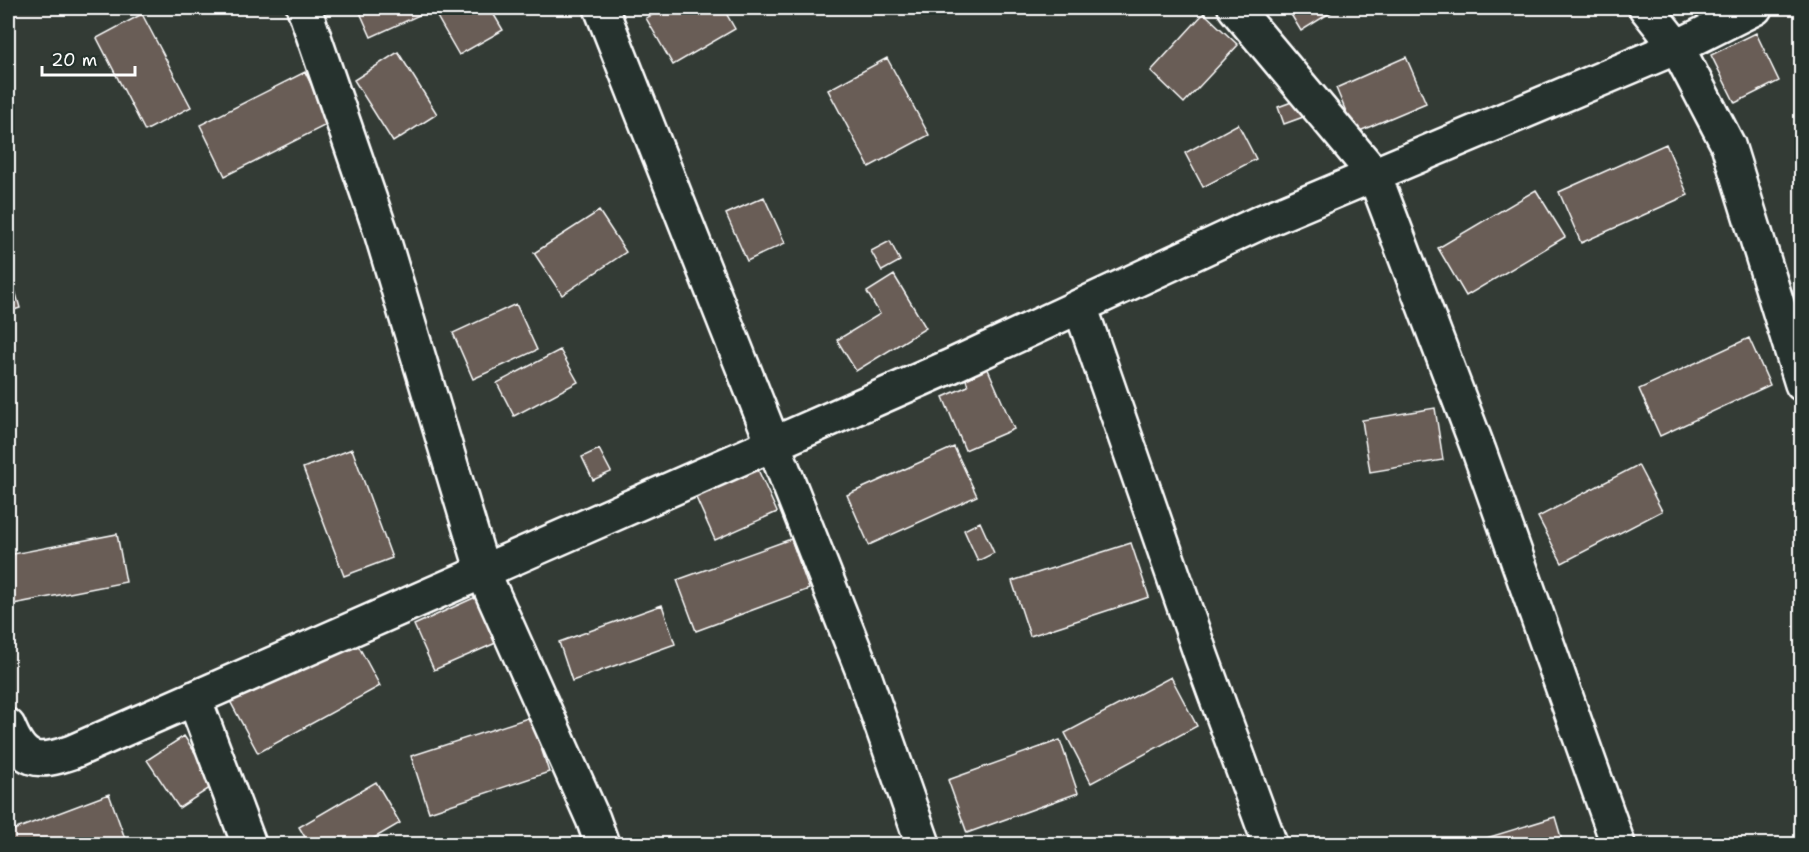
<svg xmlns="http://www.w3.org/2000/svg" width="1809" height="852" font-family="'Shantell Sans',sans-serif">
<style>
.building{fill:#695d56;stroke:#fff;stroke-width:1.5}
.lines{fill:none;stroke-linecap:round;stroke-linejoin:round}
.minor-casing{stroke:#fff;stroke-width:38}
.minor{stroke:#26332d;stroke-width:33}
</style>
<rect width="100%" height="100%" fill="#333b35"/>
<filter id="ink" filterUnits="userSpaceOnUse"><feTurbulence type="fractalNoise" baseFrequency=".0167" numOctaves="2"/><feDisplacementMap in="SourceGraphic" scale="12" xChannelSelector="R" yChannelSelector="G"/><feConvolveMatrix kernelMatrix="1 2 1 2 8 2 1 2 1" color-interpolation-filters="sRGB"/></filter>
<g filter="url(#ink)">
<path class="building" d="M358,8H424L426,12L371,37Z
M432,8H490L503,30L459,55Z
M665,8H723L735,29L673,65L646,18Z
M1287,8H1338L1301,31Z
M1204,13L1238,45L1184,103L1151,71Z
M142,14L191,107L145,131L97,38Z
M1756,33L1779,81L1735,103L1711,55Z
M398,52L437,114L393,142L354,80Z
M1406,57L1426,103L1355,133L1336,88Z
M887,58L929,135L869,167L828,90Z
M305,72L330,123L225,176L200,125Z
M1300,99L1306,116L1284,124L1278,107Z
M1238,124L1256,159L1203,187L1185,153Z
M1666,144L1688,195L1581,243L1559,192Z
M1536,190L1565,237L1466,296L1438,248Z
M764,197L785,243L747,261L726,214Z
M599,211L626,252L562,295L534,253Z
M890,241L900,261L882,271L871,251Z
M8,265L20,308L8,312Z
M894,275L926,328L856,371L837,340L880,314L867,292Z
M516,304L537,350L473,379L453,333Z
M1749,338L1770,385L1660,436L1639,389Z
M560,350L578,382L514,416L497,383Z
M987,367L1014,429L965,450L943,397L968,386L965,376Z
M1435,408L1443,460L1370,472L1362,420Z
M954,447L977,496L869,545L847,495Z
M352,449L392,558L344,576L303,468Z
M599,449L611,472L593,480L582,457Z
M755,463L777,512L715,540L693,491Z
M1638,465L1662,511L1562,563L1538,517Z
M980,522L994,553L978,561L964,530Z
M117,534L126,582L8,605V555Z
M791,539L809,589L696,631L677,580Z
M1131,543L1149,597L1030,636L1012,581Z
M478,596L498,642L434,670L414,625Z
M662,605L675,644L572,681L559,642Z
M352,634L380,686L258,753L230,701Z
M1171,677L1197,726L1091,783L1065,733Z
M531,717L549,772L429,812L411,756Z
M184,736L216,784L179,808L147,760Z
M1060,740L1078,793L967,833L948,780Z
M376,782L400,823L364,844H309L299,827Z
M109,794L127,844H8V832Z
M1555,817L1563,844H1471L1470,843Z"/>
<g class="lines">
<defs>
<path id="minor" d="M304,8L381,232L483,572L593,819L602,844
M601,8L862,669L923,844
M1235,8L1374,174L1479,451L1618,844
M1646,8L1677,47L1728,145L1802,384
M1080,306L1202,658L1270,844
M194,698L249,844
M8,726C23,763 37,764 72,752L951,366L1259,223L1677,47L1755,8"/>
</defs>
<use href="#minor" class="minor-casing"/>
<use href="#minor" class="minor"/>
</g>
</g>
<rect width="1809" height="852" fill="none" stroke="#26332d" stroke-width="30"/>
<rect x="15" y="15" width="1779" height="822" fill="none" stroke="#fff" stroke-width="2" filter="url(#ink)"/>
<path d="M42 66v9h93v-9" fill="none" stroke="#ffffff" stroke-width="3"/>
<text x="51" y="66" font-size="18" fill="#ffffff" stroke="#26332d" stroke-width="4.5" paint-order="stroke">20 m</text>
</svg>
